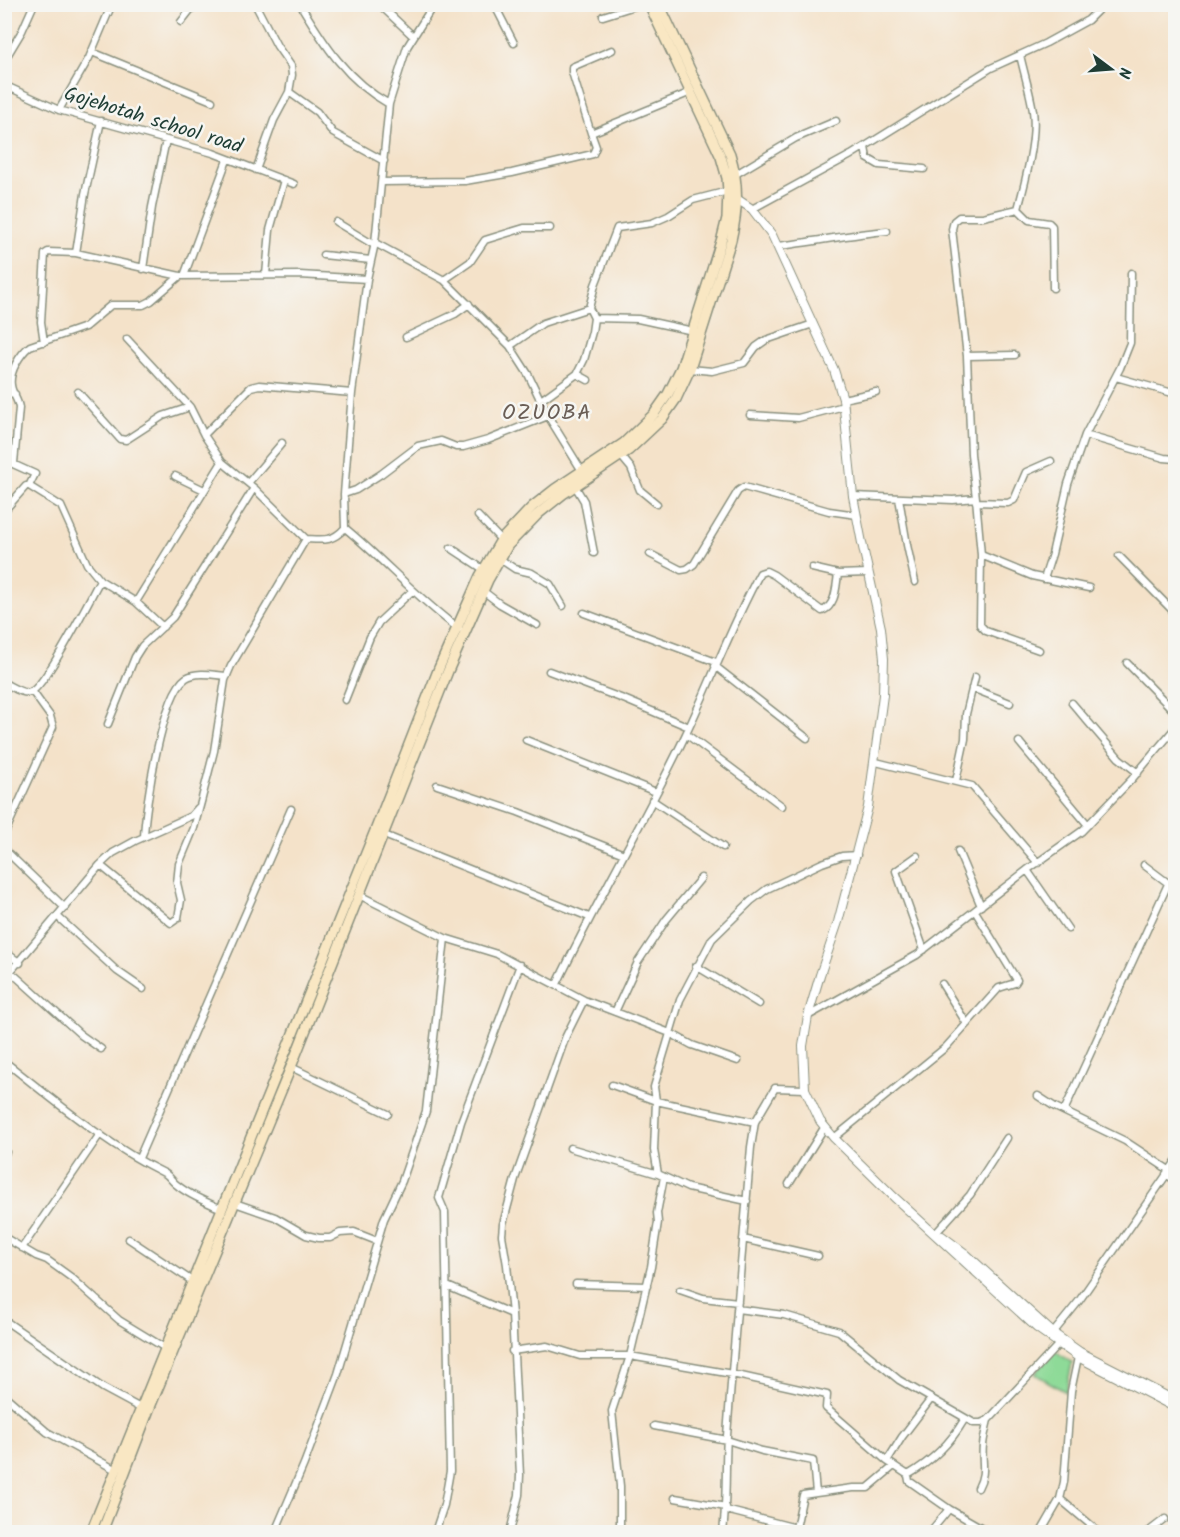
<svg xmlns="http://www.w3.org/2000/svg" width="1180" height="1537" font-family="Kalam,sans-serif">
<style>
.green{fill:#8eda98;stroke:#568c66;stroke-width:1.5}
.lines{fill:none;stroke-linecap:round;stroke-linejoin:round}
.minor-casing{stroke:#8a907e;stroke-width:9}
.tertiary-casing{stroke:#8a907e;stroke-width:10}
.secondary-casing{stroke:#8a907e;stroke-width:12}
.minor{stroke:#fff;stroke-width:6}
.tertiary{stroke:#fff;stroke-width:8}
.secondary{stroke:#f9e7c3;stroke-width:9}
.labels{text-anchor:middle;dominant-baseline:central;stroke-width:5;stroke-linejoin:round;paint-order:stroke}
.street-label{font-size:20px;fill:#1f3d34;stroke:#f6f6f2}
.quarter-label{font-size:22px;letter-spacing:1.5px;fill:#6a5e56;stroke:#f6f6f2}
</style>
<rect width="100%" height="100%" fill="#f6f6f2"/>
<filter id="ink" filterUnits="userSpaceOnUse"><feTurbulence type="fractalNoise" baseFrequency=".0167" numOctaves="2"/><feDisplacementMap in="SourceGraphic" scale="12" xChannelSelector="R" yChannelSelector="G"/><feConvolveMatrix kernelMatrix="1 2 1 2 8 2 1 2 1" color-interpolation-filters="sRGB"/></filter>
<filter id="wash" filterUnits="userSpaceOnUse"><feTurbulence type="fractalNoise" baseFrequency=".008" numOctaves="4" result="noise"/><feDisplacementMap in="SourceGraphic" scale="24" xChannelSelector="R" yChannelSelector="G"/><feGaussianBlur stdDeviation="1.35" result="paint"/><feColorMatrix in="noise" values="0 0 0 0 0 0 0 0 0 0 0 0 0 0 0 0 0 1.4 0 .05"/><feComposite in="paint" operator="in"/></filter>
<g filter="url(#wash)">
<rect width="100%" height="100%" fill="#f4e2c9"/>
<path class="green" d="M1054,1350L1072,1363L1066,1392L1035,1374Z"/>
</g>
<g filter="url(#ink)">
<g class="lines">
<defs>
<path id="minor" d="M255,4L277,46L291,66L292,75L289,92L274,120L256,170
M300,4C324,44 347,81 389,104
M379,4L413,36
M434,4L407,47L389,104L375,243L367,279L352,393L344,494L345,528C384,560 418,599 459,629
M494,4L514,43
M603,16L641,4
M181,22L195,4
M92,52L212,101
M4,61L22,31L34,4
M4,85L59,110L213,153L294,184
M289,92L317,112L333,133L384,161
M59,110L89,58L112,4
M101,121L85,194L76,253L180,276L300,275L367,279
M591,133L572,72V67L612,50
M865,147L867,158L879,165L924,169
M736,174L796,138L836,121
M382,182L465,181L512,173L593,154L596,147L591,133L691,92
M752,209L851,155L991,68L1046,43L1088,20L1104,4
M1018,209C1025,183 1037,138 1033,111C1030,92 1024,73 1020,55
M336,222L374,245
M375,243L444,280L510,346L528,374L548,416L582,471
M778,246C815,242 850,234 887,231
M323,255L371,260
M143,269L152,207L166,140
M266,275L270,230L284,180
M184,276L227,160
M444,280L470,262L485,240L524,228H550
M594,318L638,319L693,331
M406,337L455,314L469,304
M127,339L190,407
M44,342L41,322L45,254L48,252L76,253
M510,346L543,323L589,308
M967,356L1015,355
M690,369L712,371L744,363L756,347L766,340L813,324
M577,374L588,380
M1116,377L1176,394
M4,392L15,394
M78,392L120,439L126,440L163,416L190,407L204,435L222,462L254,488L306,539
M843,399L876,392
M541,400L577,374L584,360L592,332L594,318L589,308L595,285L617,228L652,223L668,216L693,200L728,191
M750,415L798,418L844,406
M204,435L251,387L259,385L352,393
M1085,435L1164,458L1176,459
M621,456L631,468L640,490L657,504
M4,460L35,474L29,486H26L4,511
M14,463L19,408C18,399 12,394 11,385C9,372 20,354 30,346L85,327L111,305H143L151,301L180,276
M175,476L204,490
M248,483L282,443
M29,486L61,506L87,564L100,580L136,602L163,627
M575,486L584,501L594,553
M344,494L356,490L381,474L418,446L441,441L456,447H463L488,440L548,416
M853,496L953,500L976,498L971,454L967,356L952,229L954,221L959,217H983L1018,209L1029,220L1049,223L1052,226L1053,288
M899,498L907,545L915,582
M976,498L981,555L980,625L986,631L1039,650
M976,502L1008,503L1014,500L1026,472L1051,461
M478,516L501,540
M451,548L483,569
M650,554L681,570L687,569L694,564L738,491L744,487L829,511L857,515
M981,555L1032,576L1089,588
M1119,556L1176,614
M500,559L515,569L532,573L550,584L563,606
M812,568L838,574L868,573
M1044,579L1052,554L1068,484L1085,435L1120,368L1130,343L1131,273
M483,591L500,604L537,625
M136,602L222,462
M584,613L716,662
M1127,663L1176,713
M715,666L807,738
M549,671L626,700L689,727
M4,683C11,686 23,695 31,692C47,684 89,600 100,580
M972,688L1010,703
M345,700L370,637L379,622L412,591
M1072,703L1119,758L1138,773
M108,724L135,657L142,646L173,617L254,488
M686,734L782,806
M526,740L656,792
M1019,742L1088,825
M876,762L972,786L1038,863
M956,781L965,739L966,714L975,677
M437,785L518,812L624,854
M652,800L723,847
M4,835L53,727L50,716L32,691
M384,835L589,917
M144,837C145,808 162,694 186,678C197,671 214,675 227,676
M4,849L65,908
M958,851L981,906
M917,856L896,871L924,950
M100,865L171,923L178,918L181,900L177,883L179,864L194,828L201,802L214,751L225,680L231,666L306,539C324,540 332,542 345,528
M1144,865L1176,889
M1027,870L1068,929
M359,895L445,938L497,954L584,1000L670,1033L692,1045L738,1061
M58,917L117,971L143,989
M4,951L20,963
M696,966L759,1004
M11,972L81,1035L101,1049
M4,979L100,865L113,853L135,841L191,816L198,808
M557,984C597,900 645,820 685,736C711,682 731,626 760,573L766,571L774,575L822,611C836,606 836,587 838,574
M942,984L967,1024
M615,1012L638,962L666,920L701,878
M808,1016L917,955L1027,870L1082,831L1132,779L1176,727
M4,1061C54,1100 106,1145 164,1173C169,1175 172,1182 177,1185C190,1196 207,1202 222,1209
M291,1067L388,1114
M612,1085L656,1101L755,1122
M1038,1096L1055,1107L1125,1141L1169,1170
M1064,1111L1168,884
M834,1138L946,1047L999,988L1015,983L1017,980L975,911
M570,1148L658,1174
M4,1150L6,1152
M139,1158L291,809
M1166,1174L1176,1181
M789,1184L824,1128
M747,1201L688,1188L658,1174L654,1150L656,1101L654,1087L680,1000L712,939L751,901L767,889L822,863L842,856L857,855
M235,1203L275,1217L306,1235L319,1238H330L340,1233L354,1232L377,1241
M935,1234L970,1195L1007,1138
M4,1237L36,1256L47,1260L72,1278L119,1320L165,1348
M129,1239L192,1281
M743,1239L818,1256
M22,1248L100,1134
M576,1284L647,1286
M447,1286L512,1314
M680,1290L703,1298L738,1302
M737,1309L784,1315L839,1331L899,1380L974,1423H981L988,1420L1058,1345
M4,1320L103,1388L142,1409
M1053,1333L1079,1301L1176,1161
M512,1351L547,1346L580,1356H630L732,1374L827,1395L826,1408L887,1461L908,1475C932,1461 950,1444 964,1420
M4,1395L47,1432L116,1470
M654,1426L727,1440L762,1451L813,1461L816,1493L853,1488H868L894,1466
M887,1461L902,1437L931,1399
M908,1475L909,1481L949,1509
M978,1488C987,1471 981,1463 983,1445C984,1436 986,1428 988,1420
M675,1498L726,1507
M1060,1499L1092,1526L1097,1532
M726,1510L796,1528L803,1495L816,1493
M275,1532L304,1464L338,1374L384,1219L402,1181L426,1111L445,938
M435,1532L444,1505L450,1471L445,1212L439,1198L461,1122L520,965
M510,1532L519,1495L520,1475L512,1314L507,1265L502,1235L503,1224L515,1179L566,1036L584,1000
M620,1532V1486L612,1411L630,1356L651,1267L658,1222L657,1213L664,1177
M723,1532C727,1500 725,1468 727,1436C734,1340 743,1243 751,1147L755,1122L775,1088L805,1089
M930,1532L949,1509L989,1532
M1041,1532L1060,1499L1064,1482L1071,1391L1078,1357
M1148,1532L1165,1519"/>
<path id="tertiary" d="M737,199L752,209L772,235L834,370L843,399L853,496L862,543L881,628L884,659L883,695L868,807L838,922L820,975L808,1016L803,1046L805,1089L820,1121L834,1138L894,1197L1037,1328L1078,1357L1176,1408
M942,1236L966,1254L1053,1333L1080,1352L1176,1401"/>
<path id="secondary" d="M91,1532L375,831L439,668L480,576L501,540L532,507L555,489L624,443L654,414L668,394L681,368L722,238L727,218L728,191L727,178L721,157L649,4
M102,1532L148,1412L291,1067L448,671L488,580L508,545L538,514L563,494L629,450L662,419L676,399L690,369L731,240C738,210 739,184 730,154L659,4"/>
</defs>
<use href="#minor" class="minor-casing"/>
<use href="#tertiary" class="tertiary-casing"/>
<use href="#secondary" class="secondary-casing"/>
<use href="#minor" class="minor"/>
<use href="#tertiary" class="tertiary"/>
<use href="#secondary" class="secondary"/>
</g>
</g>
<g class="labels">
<g class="street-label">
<text transform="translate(153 121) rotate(17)">Gojehotah school road</text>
</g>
<g class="quarter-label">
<text x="547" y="413">OZUOBA</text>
</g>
</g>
<rect width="1180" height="1537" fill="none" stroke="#f6f6f2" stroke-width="24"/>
<g transform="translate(1111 69) rotate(106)" stroke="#f6f6f2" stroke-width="4.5" paint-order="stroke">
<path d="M0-4.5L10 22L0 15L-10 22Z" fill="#1f3d34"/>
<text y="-9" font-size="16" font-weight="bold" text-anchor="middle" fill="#1f3d34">N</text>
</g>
</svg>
